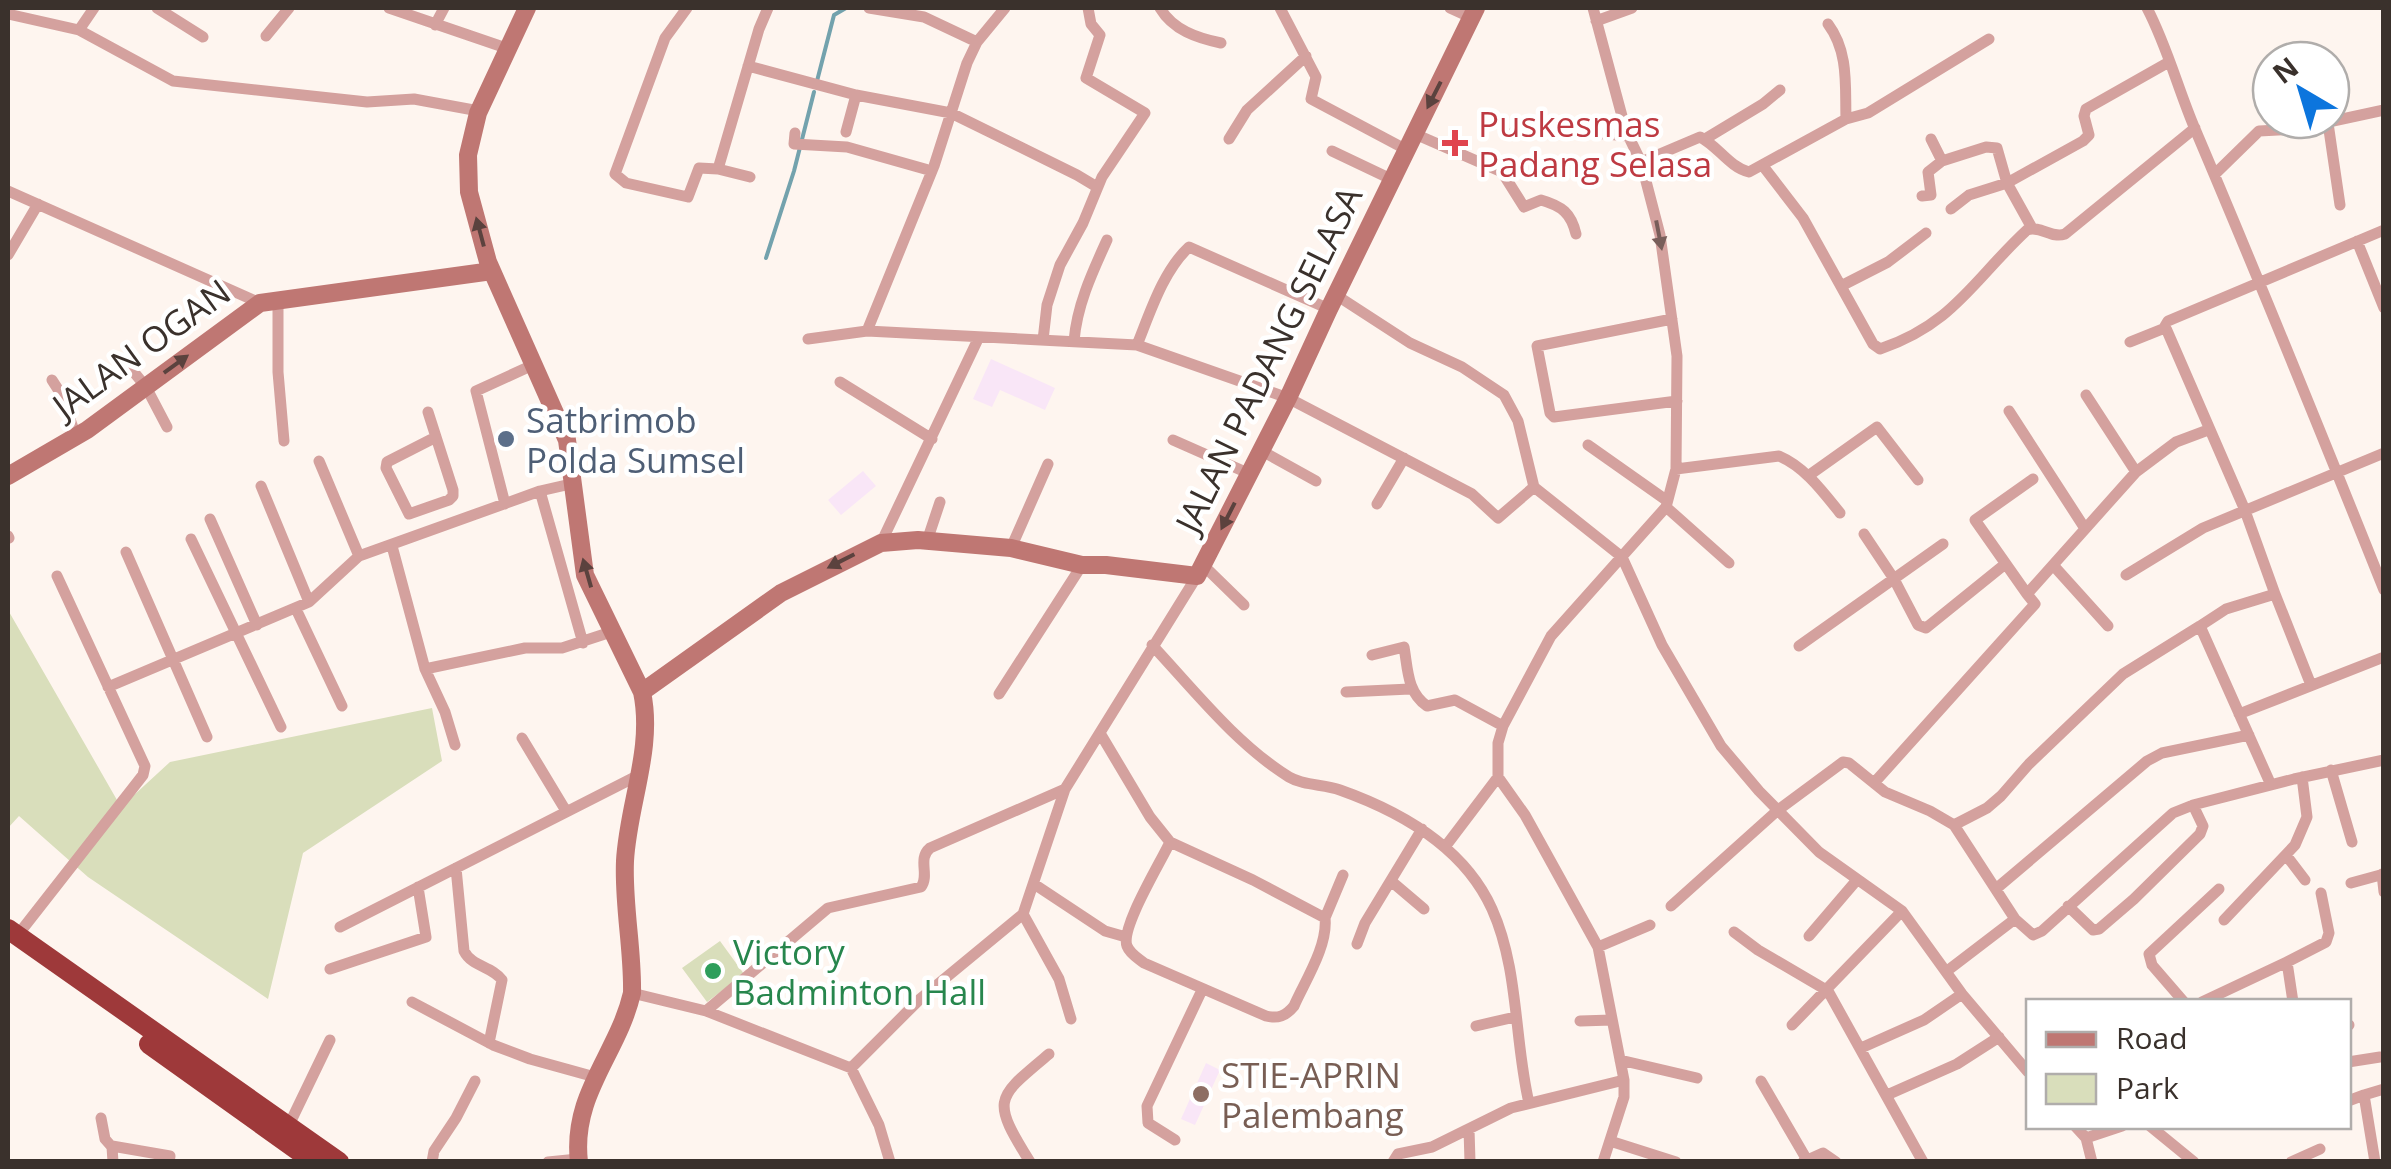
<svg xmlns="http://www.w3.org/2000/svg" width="2391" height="1169" font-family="'Open Sans',sans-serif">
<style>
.education{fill:#f9e6f7}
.green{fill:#d9debb}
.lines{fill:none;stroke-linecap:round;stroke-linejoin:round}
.stream{stroke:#73a2ad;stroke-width:4}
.street{stroke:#d4a19e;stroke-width:11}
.secondary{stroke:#bf7773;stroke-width:18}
.highway{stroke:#9e393a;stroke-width:20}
.oneway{fill:#5b423e}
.oneway2{fill:#785e5a}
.health-dot{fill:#e0444e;stroke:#fff;stroke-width:4}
.service-dot{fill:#5c6f8a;stroke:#fff;stroke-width:4}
.leisure-dot{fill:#2e9e5b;stroke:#fff;stroke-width:4}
.education-dot{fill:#8d6e63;stroke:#fff;stroke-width:4}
.labels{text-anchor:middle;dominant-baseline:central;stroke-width:9;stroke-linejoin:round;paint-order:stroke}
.health-label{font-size:35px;fill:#be3a42;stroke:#fff;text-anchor:start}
.street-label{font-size:35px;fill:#3a312c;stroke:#fff}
.service-label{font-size:35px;fill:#4e5e75;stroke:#fff;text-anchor:start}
.leisure-label{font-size:35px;fill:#27864d;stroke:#fff;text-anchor:start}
.education-label{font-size:35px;fill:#785e54;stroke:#fff;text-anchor:start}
</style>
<rect width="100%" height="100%" fill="#fef5ef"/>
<path class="education" d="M991,359L1055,388L1045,410L1000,390L992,407L973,399Z
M863,471L876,486L841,515L828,500Z
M1206,1063L1220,1070L1195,1125L1181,1119Z"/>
<path class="green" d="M8,610L121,807L170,762L432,708L442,761L303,853L268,999L88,877L19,816L8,828Z
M720,941L744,974L707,1002L682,968Z"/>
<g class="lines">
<path class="stream" d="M817,81L834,15L846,8
M766,258L794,171L814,92"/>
<path class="street" d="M157,8L203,37
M389,8L509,49
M687,8L665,38L615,174L626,183L688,197L699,168L718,169
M869,8L924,17L977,42
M1005,8L977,42L967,63L934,166L867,331L1137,345L1288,398L1472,494L1498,518L1534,487
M1160,8C1173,30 1197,38 1221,43
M1280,8L1316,77L1311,99L1407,150
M1450,8L1472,18
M1593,8L1626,131L1641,162L1660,235L1677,356L1676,469L1666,507L1551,636L1503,726L1498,743V777L1525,815L1598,947L1624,1080V1097L1603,1162
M2147,8C2167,46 2178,89 2195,129C2260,282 2322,435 2384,590
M8,14L79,30L94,8
M1596,21L1632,8
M1828,24C1849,52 1845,86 1846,119
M435,25L444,8
M79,30L173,81L367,102L414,99L479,111
M266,36L289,8
M748,66L856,95L951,113L1077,175L1097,187
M2328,123L2340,205
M1515,130L1524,127L1628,136
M846,132L856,95
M795,133L794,144L847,147L932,171
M1415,134L1502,172L1524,207L1541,200C1562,206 1571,213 1576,234
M1229,139L1247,110L1306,56
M1705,139L1763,104L1780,90
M1931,139L1942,161L1986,147L1997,148L2007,183L2032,228
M1332,151L1393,180
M1641,162L1700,137C1718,146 1729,167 1749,172L1846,119L1868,113L1989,39
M1763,166L1803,218L1873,344L1880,349C1954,324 1974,279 2027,230C2041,225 2051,239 2065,234L2195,128
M2215,174L2259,131L2296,129L2384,110
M750,177L718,169L759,29L768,8
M8,191L260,303
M1922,196L1931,195L1928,172L1942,161
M1951,209L1969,195L2007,183L2083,141L2089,135L2084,116L2086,109L2169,62
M2357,241L2384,308
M8,255L38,204
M1841,286L1888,262L1926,233
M1336,295L1410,343L1462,367L1504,395L1518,421L1534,487L1622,557L1662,645L1721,746L1759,791L1819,852L1902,911L1962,994L2028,1072
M278,301V372L284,441
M1672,319L1537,346L1550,413L1554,417L1677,401
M808,339L867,331
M1043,340L1047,305L1060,265L1083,223L1102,177L1145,113L1086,78L1100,35L1091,24L1088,8
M1074,341C1077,305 1092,273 1107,240
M2130,342L2165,328
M1137,345C1150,313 1163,271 1189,247L1329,309
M124,360L146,387L167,427
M52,380L61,394L76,436
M840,382L932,439
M2086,395L2136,472
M2009,411L2084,527
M428,412L453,490V496L449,500L409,514L386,468L387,462L436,437
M1173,440L1250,474
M1588,445L1666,500
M1262,451L1316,481
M319,461L359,556
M1676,469L1779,456C1805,467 1823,492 1840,513
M1808,476L1877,427L1918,480
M261,486L309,602
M540,491L583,643
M505,504L476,391L535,364
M1377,504L1404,458
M1666,507L1729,563
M210,519L257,625
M1864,534L1894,579L1918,625L1926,628L2004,565
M8,536L9,538
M191,539L281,727
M927,541L940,502
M881,543L979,337
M392,546L425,669L445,712L455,745
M1011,548L1048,464
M126,552L207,737
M1203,565L1244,605
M2053,565L2108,626
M2126,575L2203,528L2384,453
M2027,594L1975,520L2033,479
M2275,594L2311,685
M296,609L342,706
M1152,645C1194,690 1236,744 1289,777C1304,786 1324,784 1340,790C1402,812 1464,847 1492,909C1519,969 1514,1039 1529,1103
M1799,646L1943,544
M1372,655L1404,647C1408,670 1407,692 1427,706L1455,700L1503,726
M425,669L525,648H562L611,632
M108,687L309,602L359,556L540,491L575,483
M1346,692L1410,689
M999,694L1082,565
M2239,714L2384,657
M1100,733L1150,817L1170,842L1253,880L1325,918C1328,946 1305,981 1294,1006C1286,1016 1278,1019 1266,1016L1144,963C1138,958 1130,954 1127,946C1120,928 1161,862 1170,842
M522,738L566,811
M2331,770L2352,842
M1874,783L2035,604L2027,594L2136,472L2176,442L2208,430
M2271,785L2200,626L2226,609L2275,594L2244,508L2165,326L2168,321L2384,230
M1954,825L1987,808L2001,796L2029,764L2123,674L2200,626
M1445,847L1498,777
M2286,855L2305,880
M456,868L464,951C472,967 492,966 502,980L489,1043
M2382,874L2384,892
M1391,881L1424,909
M2351,883L2384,874
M1034,884L1105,931L1126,937
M1997,888L2147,761L2162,753L2249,735
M1671,906L1778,810L1843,762L1849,763L1885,792L1930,811L1954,825L2015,919
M2068,906L2093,930L2099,929L2134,899L2200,834L2203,826L2193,805
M1023,914L1059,979L1071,1019
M1325,918L1343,875
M2224,920L2295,845L2307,817L2302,777
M340,927L637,776
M1734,932L1758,950L1828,991L1923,1162
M17,936L143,775L145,766L57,576
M1809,936L1856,881
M1357,944L1365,923L1422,829
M1598,947L1650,925
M2287,962L2326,942L2329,933L2321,893
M330,969L426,937L418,887
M1947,971L2015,919L2033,935L2042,931L2173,813L2193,805L2294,779L2384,760
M632,993L706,1011L851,1068L879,1125L890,1162
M412,1002L493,1045L530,1059L595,1077
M2184,1002L2152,965L2149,954L2219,889
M2202,1002L2287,962L2293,1002
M706,1011L828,908L921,887C930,875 917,859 930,848L1065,789
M1580,1021L1612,1020
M1792,1025L1902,911
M2348,1025H2349
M1476,1026L1515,1017
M1861,1048L1924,1020L1962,994
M1620,1060L1697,1078
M2348,1062L2380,1057
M851,1068L920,999L1023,914L1065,789L1197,576
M1761,1081L1807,1160
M1887,1095L1957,1064L1999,1037
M2348,1101L2364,1095
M101,1118L105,1139L112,1147L113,1162
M289,1125L330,1040
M2075,1126L2086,1138L2092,1162
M2150,1126L2194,1162
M1469,1129L1470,1162
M2086,1138L2122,1126
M1175,1140L1148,1123L1147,1106L1202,990
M1610,1141L1676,1162
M112,1146L170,1156L169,1162
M432,1162L434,1151L456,1118L475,1081
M548,1162L578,1159
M1030,1162C991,1099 995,1099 1049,1054
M1393,1162L1398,1154L1432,1147L1511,1108L1624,1080
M1803,1162L1823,1153L1836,1162
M2291,1162L2320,1149
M2375,1162L2364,1095L2384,1089"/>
<path class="secondary" d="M527,8L478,113L468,155L469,192L488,262L567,440L585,575L642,692C654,749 628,804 625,861C623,905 633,949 632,993C618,1054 571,1094 579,1162
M8,476L87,430L260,303L492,271
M642,692L781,593L881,543L918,540L1011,548L1082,565H1106L1197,576L1288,398L1329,309L1476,8"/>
<path class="highway" d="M8,929L339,1162
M149,1044L314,1162"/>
</g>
<defs><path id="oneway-solid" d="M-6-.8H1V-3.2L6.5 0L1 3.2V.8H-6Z" transform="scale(2.5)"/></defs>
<g class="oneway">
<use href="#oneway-solid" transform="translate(1434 95) rotate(117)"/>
<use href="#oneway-solid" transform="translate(480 232) rotate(-105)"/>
<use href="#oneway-solid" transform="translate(176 364) rotate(-36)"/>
<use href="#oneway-solid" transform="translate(1228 516) rotate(117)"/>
<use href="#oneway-solid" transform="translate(841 561) rotate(153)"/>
<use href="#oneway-solid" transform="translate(587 573) rotate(-106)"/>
</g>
<use class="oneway2" href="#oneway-solid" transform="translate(1659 235) rotate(79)"/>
<path class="health-dot" d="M1450 128h10v10h10v10h-10v10h-10v-10h-10v-10h10z"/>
<circle class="service-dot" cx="506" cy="439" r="10"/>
<circle class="leisure-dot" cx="713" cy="971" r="10"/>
<circle class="education-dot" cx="1201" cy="1094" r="10"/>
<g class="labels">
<g class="health-label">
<text x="1478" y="123">Puskesmas<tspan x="1478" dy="40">Padang Selasa</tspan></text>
</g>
<g class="street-label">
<text transform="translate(141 348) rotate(-36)">JALAN OGAN</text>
<text transform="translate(1268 359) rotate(-64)">JALAN PADANG SELASA</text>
</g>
<g class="service-label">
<text x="526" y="419">Satbrimob<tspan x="526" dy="40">Polda Sumsel</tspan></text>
</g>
<g class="leisure-label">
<text x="733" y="951">Victory<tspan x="733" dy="40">Badminton Hall</tspan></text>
</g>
<g class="education-label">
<text x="1221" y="1074">STIE-APRIN<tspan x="1221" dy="40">Palembang</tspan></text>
</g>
</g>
<rect width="2391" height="1169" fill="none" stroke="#3a312c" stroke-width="20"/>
<rect x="2026" y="999" width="325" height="130" fill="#ffffff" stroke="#b0adab" stroke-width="2.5"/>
<rect x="2046" y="1032" width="50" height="15" fill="#bf7773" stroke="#b0adab" stroke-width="2.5"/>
<text x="2116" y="1049" font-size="30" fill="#3a312c">Road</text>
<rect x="2046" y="1074" width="50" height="30" fill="#d9debb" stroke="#b0adab" stroke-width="2.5"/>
<text x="2116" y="1099" font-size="30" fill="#3a312c">Park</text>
<g transform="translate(2301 90) rotate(322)"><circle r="48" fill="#ffffff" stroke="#b0adab" stroke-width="2.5"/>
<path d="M0-8L18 38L0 25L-18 38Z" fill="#0c75dd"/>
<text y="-15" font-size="28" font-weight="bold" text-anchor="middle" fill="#3a312c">N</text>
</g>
</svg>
